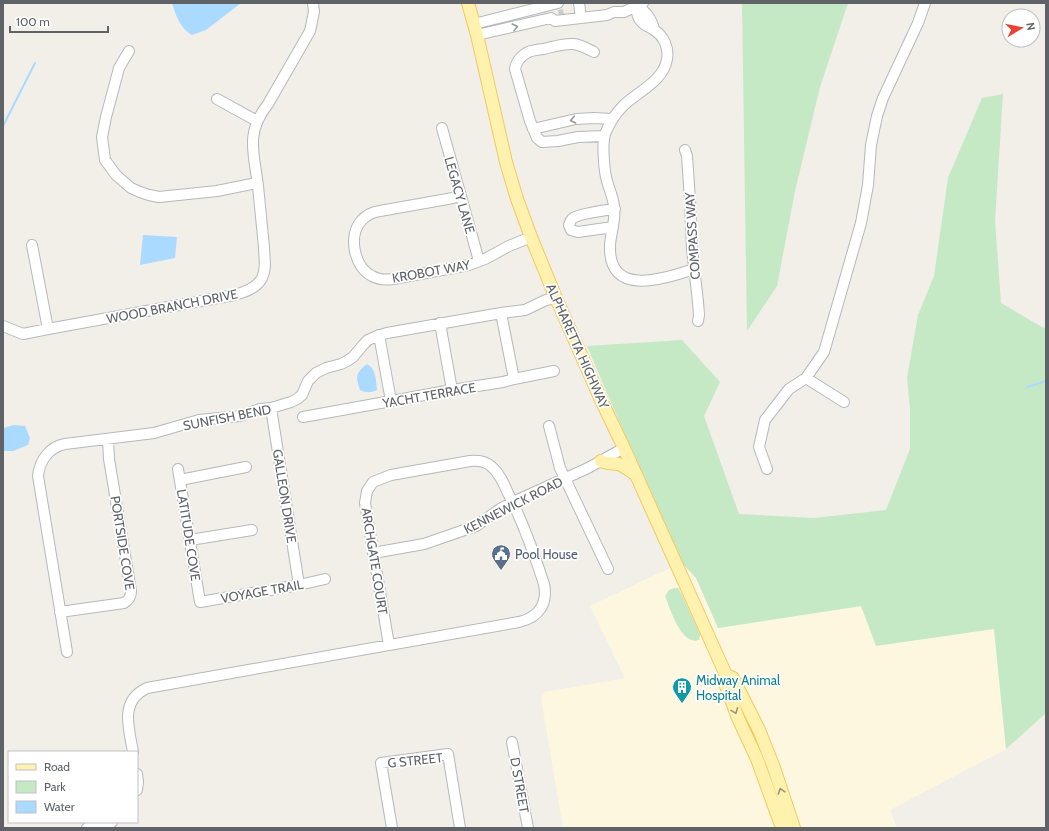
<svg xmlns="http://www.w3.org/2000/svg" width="1049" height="831" font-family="Cabin,sans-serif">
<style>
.commercial{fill:#fef7e0}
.green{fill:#c5e8c5}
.water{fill:#aadaff}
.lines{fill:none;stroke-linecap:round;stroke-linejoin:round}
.stream{stroke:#aadaff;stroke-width:2}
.minor-tunnel{stroke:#ccccc8;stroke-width:10;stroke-dasharray:10 5;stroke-linecap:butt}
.minor-casing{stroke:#b5b8bc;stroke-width:12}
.major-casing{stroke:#f2c960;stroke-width:14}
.minor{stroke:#fff;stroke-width:10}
.major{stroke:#fff2af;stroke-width:12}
.oneway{stroke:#979a9d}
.oneway2{stroke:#979581}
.labels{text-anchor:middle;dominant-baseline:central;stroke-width:3.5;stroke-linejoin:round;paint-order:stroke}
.street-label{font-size:13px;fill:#5f6368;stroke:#fff}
.service-label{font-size:13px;fill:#4e5e75;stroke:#fff;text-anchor:start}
.culture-label{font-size:13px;fill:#0d838f;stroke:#fff;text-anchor:start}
</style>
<rect width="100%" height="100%" fill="#f1efe8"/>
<path class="commercial" d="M678,564L684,565L696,578L718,628L862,606L994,629L1006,749L890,810L897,828H563L541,698L545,692L625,678L590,606Z"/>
<path class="green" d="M742,3H848L820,87L795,191L777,286L747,331Z
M1003,94L995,221L1001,303L1040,326L1046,328V713L1006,749L994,629L876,646L861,606L718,628L696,578L684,565L622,428L587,346L682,340L720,382L704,416L739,514L814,518L886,510L910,449V409L907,378L918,315L934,276L948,178L982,98Z
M674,588H678L682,595L700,634L699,640C681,646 670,608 665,596L669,590Z"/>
<path class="water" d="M172,3H241L206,30L192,35C180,28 176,16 172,3Z
M143,235L177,237L175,258L140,265Z
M367,364C376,368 376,381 377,390C370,393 367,393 360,390C355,376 356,373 367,364Z
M14,425L25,426L30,438L28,445L13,451H3V428Z"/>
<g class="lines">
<path class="stream" d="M3,126L35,63
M1027,387L1046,381"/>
<path class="minor-tunnel" d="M559,15L564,14"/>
<defs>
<path id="minor" d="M579,3L581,18
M635,3C637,9 636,15 640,20C646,28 648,25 654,30C664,36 669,48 667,59C664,81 637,92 623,106C615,114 609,124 605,134C602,144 604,167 606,177C608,187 613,196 614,206C616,219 611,232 610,245C608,298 663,279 694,269
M636,7C647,11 651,19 654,29
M474,24L558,3
M477,35L551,18L555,21L607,15L614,12H624L643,3
M129,51L119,68L106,117L102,137L105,160L116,175L131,188L140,192L149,195L159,197L217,191L257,183
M594,52C588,49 581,45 574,44C563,43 553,47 543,49C537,50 530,50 525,54C519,58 516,62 515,69L530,121L537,138L542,142L558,141L578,137L604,136
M217,99L257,121
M442,128L479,261
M533,129L576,119L594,118L612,119
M685,150L687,156L690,200L692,249L698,302L699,315L698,321
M460,196L453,198L380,211C373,212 366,215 361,221C348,236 354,267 372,276C379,280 386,280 393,279L469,265L485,259L509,246L531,237
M613,227L578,232L571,230L569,225C570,223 570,221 572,219C577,214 607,210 615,209
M32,245L48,329
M501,313L514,379
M440,323L452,390
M3,326L23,334L48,329L234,295C245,292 257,288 262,278C267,268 264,257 264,247C262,227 260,207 258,186C254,153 245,133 268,104L310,31L314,12L313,3
M379,335L391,401
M806,378L844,402
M271,408L299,585
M303,417L452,390L503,382L514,379L554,371
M549,426L560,468L608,569
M178,469L200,602L299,585L325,579
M767,469L759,447L765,420L789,389L806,378L824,352L861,223L868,185L871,145L877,116L883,98L918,23L925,3
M180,480L246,467
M190,540L252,530
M373,553L424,544L476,526L500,509L513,502L588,468L624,448
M60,612L124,603C129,600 131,597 131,591L109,459L108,439
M67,652L38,476C40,460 49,447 65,444L154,433L199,420L240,416L260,409L271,408L291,402L297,399L302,395L308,381L316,373L326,368L341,364L347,361L353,357L363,345L368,340L377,336L387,333L501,313L525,310L546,300L556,298
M512,742L528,828
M133,752C129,728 119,701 147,688L519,622C539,617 548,604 544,584C534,553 523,522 508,493C504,484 500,474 492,467C486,461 478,460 470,461L391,475L373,482L367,491L365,503L389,645
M137,774L138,782L137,790
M87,828L104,825L112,822
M392,828L381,763L448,754L460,828"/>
<path id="major" d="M468,3L477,35L506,162L517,199L531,237L556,298L601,400L624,448L726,675
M601,461C607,464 612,463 618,464C625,466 630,471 636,475
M726,675L733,678L759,730L773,765L794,828
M726,675L724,681L738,718L757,759L782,828"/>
</defs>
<use href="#minor" class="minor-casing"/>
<use href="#major" class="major-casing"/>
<use href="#minor" class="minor"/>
<use href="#major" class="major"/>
</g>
<defs><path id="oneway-chevron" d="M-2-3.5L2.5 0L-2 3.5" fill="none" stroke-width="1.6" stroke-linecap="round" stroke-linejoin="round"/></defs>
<g class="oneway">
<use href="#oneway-chevron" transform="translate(515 27) rotate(-14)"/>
<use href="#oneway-chevron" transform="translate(573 120) rotate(169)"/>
</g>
<g class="oneway2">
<use href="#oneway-chevron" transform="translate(735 711) rotate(69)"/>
<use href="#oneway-chevron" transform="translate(781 791) rotate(-108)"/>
</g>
<defs>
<symbol id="civic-pin" viewBox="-11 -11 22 30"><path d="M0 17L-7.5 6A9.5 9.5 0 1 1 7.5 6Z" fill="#5c6f8a" stroke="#fff"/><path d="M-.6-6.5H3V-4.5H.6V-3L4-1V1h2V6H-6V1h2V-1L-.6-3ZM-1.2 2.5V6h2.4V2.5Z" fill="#fff"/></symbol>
<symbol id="building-pin" viewBox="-11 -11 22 30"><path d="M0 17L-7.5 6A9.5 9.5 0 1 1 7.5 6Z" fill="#0f9aa8" stroke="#fff"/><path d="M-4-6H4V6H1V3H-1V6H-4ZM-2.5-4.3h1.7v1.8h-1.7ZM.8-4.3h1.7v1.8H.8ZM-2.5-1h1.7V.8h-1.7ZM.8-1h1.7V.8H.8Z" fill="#fff"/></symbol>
</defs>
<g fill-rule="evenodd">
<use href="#civic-pin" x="490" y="543" width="22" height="30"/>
<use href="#building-pin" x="671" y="676" width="22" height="30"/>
</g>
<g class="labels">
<g class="street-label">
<text transform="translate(460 195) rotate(74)">LEGACY LANE</text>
<text transform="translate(692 236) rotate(-94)">COMPASS WAY</text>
<text transform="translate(431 271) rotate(-10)">KROBOT WAY</text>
<text transform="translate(172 306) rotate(-11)">WOOD BRANCH DRIVE</text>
<text transform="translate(578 346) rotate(66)">ALPHARETTA HIGHWAY</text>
<text transform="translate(429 395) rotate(-10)">YACHT TERRACE</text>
<text transform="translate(227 417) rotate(-11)">SUNFISH BEND</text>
<text transform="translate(285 496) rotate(81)">GALLEON DRIVE</text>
<text transform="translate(513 505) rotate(-27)">KENNEWICK ROAD</text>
<text transform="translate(189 535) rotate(81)">LATITUDE COVE</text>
<text transform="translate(123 543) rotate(81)">PORTSIDE COVE</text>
<text transform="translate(375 561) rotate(81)">ARCHGATE COURT</text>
<text transform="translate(262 591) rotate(-10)">VOYAGE TRAIL</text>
<text transform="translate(415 760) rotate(-6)">G STREET</text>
<text transform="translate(520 785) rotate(80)">D STREET</text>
</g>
<g class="service-label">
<text x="515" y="554">Pool House</text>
</g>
<g class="culture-label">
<text x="696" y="680">Midway Animal<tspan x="696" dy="15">Hospital</tspan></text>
</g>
</g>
<rect width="1049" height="831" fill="none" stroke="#5f6368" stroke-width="8"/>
<rect x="8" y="751" width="130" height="72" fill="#ffffff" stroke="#bfc1c3"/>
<rect x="16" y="764" width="20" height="6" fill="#fff2af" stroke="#bfc1c3"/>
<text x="44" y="771" font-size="12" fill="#5f6368">Road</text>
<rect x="16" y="781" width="20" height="12" fill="#c5e8c5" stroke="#bfc1c3"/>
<text x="44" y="791" font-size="12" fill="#5f6368">Park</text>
<rect x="16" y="801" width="20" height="12" fill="#aadaff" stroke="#bfc1c3"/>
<text x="44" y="811" font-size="12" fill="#5f6368">Water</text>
<g transform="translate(1021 28) rotate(80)"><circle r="19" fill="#ffffff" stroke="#bfc1c3"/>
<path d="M0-3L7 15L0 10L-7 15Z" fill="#ea4335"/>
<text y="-6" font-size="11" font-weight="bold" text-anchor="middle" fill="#5f6368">N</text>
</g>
<path d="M10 26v6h98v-6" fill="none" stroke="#5f6368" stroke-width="2"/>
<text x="16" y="26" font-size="12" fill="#5f6368" stroke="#ffffff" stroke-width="3" paint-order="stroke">100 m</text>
</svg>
